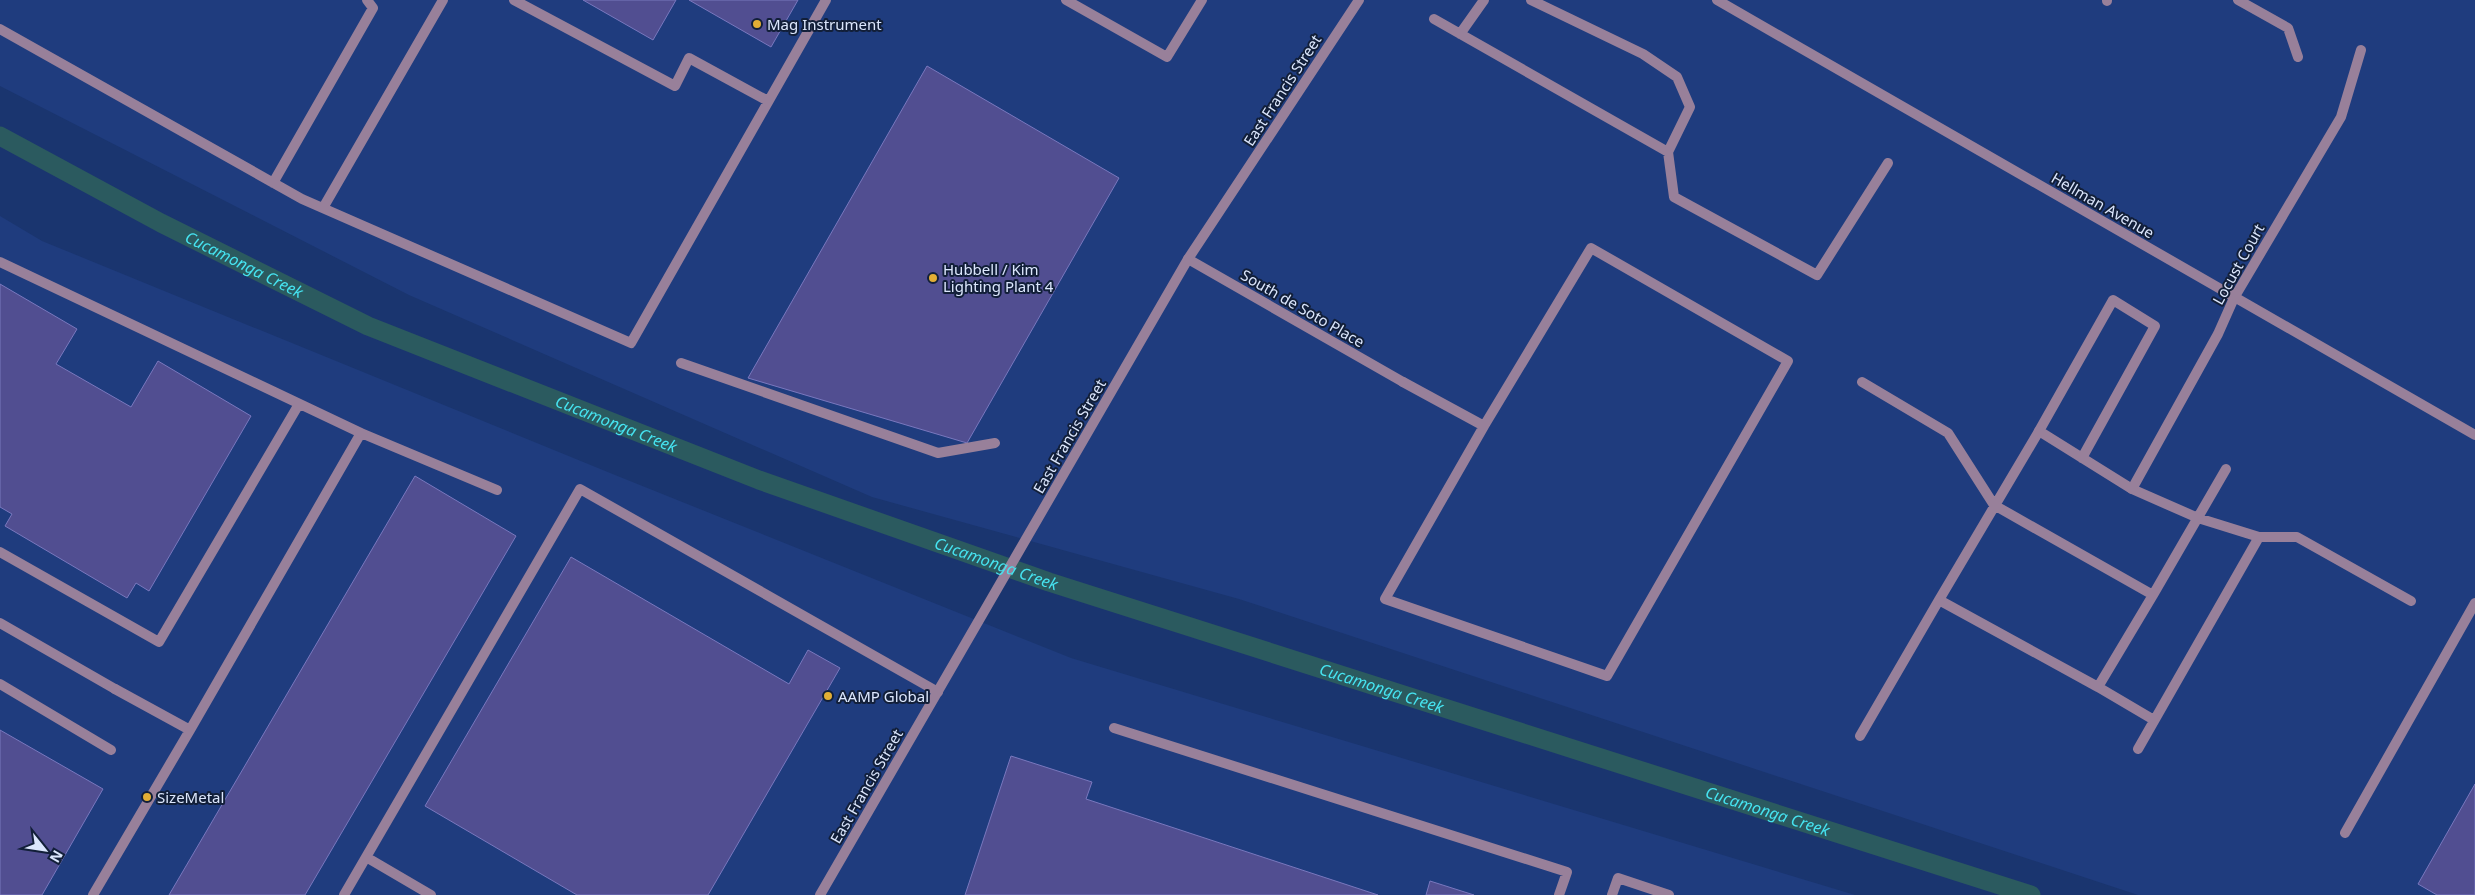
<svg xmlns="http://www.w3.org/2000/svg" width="2475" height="895" font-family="'Noto Sans',sans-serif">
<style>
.built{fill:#1f3c7e}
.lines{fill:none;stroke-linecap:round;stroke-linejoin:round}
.canal{stroke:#2b5a5f;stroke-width:19}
.building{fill:#514e91;stroke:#7978be}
.service{stroke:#98809a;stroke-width:10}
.minor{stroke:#98809a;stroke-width:10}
.tertiary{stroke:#98809a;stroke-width:10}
.poi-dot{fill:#e3ae35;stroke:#121f39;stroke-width:2}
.labels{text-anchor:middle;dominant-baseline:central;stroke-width:4;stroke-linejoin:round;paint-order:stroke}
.poi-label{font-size:15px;fill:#dce7fd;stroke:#121f39;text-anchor:start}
.street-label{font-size:15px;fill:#dce7fd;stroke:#121f39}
.water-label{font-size:16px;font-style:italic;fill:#46e3f0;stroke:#121f39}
</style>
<rect width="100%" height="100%" fill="#1a356f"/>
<path class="built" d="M0,0H2475V895H2138L1239,599L872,497L409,295L0,86Z
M0,216L42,241L615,475L1071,658L1855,895H0Z"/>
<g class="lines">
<path class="canal" id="s1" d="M0,136L161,223L368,326L759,480L1049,582L2031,895"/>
</g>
<path class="building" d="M583,0H676L653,40Z
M689,0H798L771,47Z
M927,66L1119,178L967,443L748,378Z
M0,284L77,329L56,364L131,407L158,361L251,416L149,591L136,583L127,598L5,526L12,514L0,507Z
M415,476L516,536L305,895H169Z
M571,557L789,684L808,650L840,668L708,895H577L425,806Z
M0,730L103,789L42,895H0Z
M1011,756L1092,782L1086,799L1378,895H965Z
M2475,784V895H2437L2418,884Z
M1430,881L1474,895H1426Z"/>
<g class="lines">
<path class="service" d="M514,0L675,86L689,58L768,101
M1066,0L1167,57L1202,0
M1531,0L1643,54L1677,77L1690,107L1668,152L1674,197L1817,275L1888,163
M2238,0L2288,28L2298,57
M2107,1V0
M1434,19L1668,152
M0,29L302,199L631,343L826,0
M1460,34L1484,0
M273,183L373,8L367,0
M323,208L443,0
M0,262L361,433
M681,363L938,453L995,443
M1403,382L1484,426L1385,599L1607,676L1788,361L1591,248L1484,426
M1862,382L1948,433L1994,505L2153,595L2226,469
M2132,489L2198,518L2259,537L2138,749
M2259,537H2297L2411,601
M0,552L159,642L299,404
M2153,595L2098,687L2154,720
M1939,600L2039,431
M0,684L111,750
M115,689L190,730L361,433L497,490
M1114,728L1567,872L1559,895
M1860,736L1939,600L2098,687
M2345,833L2475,603
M366,857L431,895
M93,895L190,730
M344,895L580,489L938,692
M1612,895L1618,878L1669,895"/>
<path class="minor" d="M1717,0L2475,435
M1188,259L1403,382
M2082,458L2155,326L2113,300L2039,431L2132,489L2218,334L2234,298L2341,117L2361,50
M0,623L115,689"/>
<path class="tertiary" d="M820,895L1188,259L1359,0"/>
</g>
<g class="poi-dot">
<circle cx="757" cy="24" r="5"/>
<circle cx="933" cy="278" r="5"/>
<circle cx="828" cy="696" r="5"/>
<circle cx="147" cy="797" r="5"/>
</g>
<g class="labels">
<g class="poi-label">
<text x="767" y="24">Mag Instrument</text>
<text x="943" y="269">Hubbell / Kim<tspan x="943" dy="17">Lighting Plant 4</tspan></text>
<text x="838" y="696">AAMP Global</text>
<text x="157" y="797">SizeMetal</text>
</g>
<g class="street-label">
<text transform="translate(1282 90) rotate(-57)">East Francis Street</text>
<text transform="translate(2103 205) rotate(30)">Hellman Avenue</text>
<text transform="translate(2238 264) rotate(-61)">Locust Court</text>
<text transform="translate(1303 308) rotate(30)">South de Soto Place</text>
<text transform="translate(1069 436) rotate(-60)">East Francis Street</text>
<text transform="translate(866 786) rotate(-60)">East Francis Street</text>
</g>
<g class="water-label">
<text stroke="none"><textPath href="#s1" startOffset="276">Cucamonga Creek</textPath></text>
<text stroke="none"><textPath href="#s1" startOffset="681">Cucamonga Creek</textPath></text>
<text stroke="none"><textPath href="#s1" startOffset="1086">Cucamonga Creek</textPath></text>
<text stroke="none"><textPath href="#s1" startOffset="1491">Cucamonga Creek</textPath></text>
<text stroke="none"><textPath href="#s1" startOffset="1896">Cucamonga Creek</textPath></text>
</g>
</g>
<g transform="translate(45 850) rotate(120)" stroke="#121f39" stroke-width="4" paint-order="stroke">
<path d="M0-4L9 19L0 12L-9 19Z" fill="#dce7fd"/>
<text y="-8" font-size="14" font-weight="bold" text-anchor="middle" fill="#dce7fd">N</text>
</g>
</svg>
